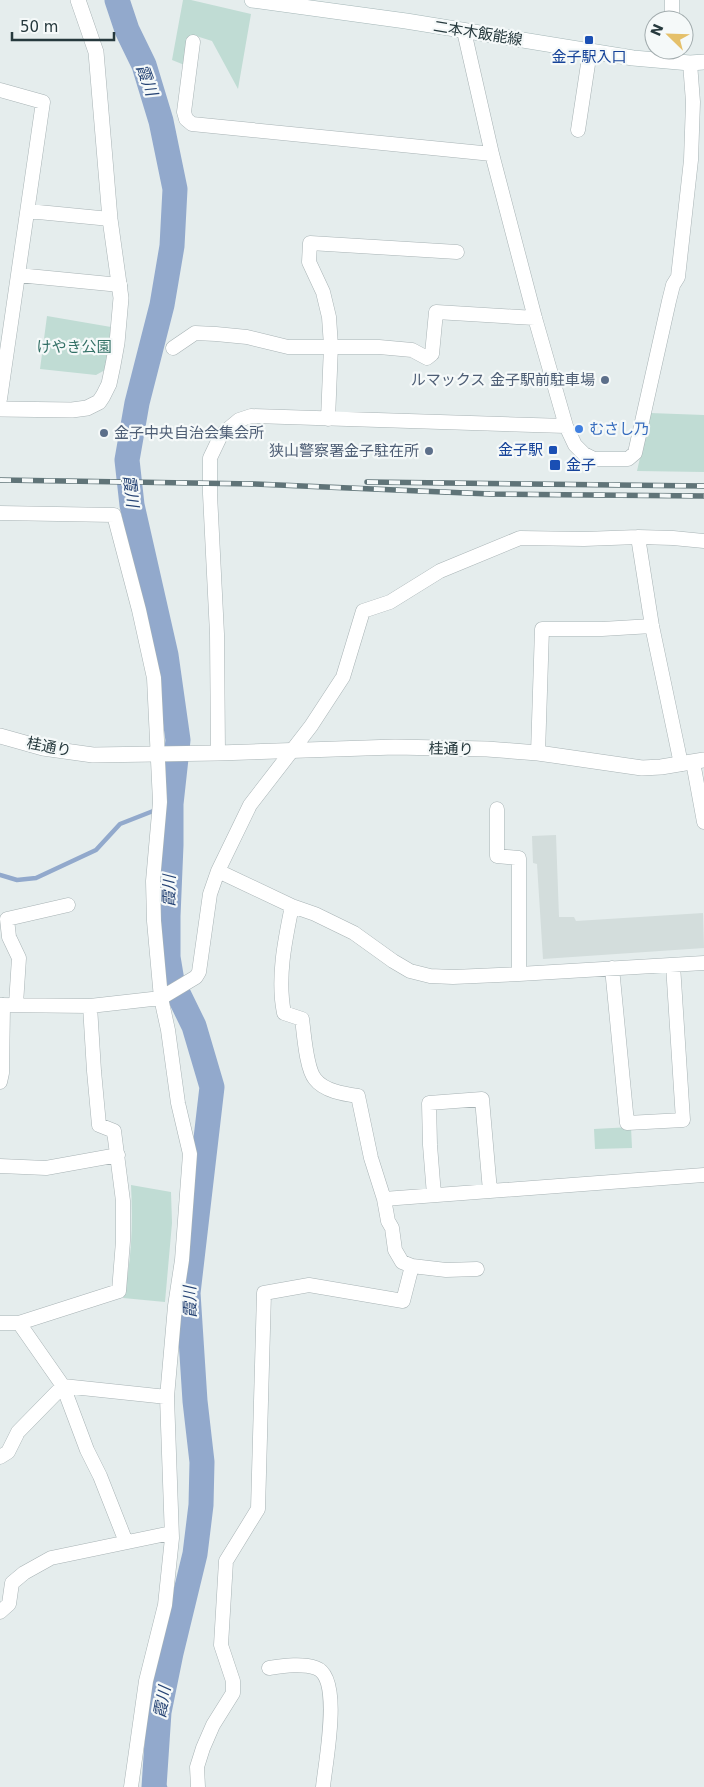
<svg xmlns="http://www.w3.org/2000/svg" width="704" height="1787" font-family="'DejaVu Sans','Noto Sans JP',sans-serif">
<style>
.built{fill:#d3dddc}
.green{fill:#c0dcd4}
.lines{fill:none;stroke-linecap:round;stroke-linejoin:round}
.stream{stroke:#92a9cc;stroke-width:4.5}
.river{stroke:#92a9cc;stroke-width:25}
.minor-casing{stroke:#a8b3b5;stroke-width:15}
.tertiary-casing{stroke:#a8b3b5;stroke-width:16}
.secondary-casing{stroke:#a4b6b7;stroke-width:16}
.minor{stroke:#fff;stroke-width:14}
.tertiary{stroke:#fff;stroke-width:15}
.secondary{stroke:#fff;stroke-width:15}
.rail-casing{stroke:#607478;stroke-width:5.5}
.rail{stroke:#f5f9f9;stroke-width:4;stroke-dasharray:11;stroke-linecap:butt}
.transit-dot{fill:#1a4fb4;stroke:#f5f9f9;stroke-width:2}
.service-dot{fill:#5c6f8a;stroke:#f5f9f9;stroke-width:2}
.shop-dot{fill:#3f7fe0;stroke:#f5f9f9;stroke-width:2}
.labels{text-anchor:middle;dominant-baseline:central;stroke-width:4.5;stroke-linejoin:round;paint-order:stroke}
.street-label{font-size:15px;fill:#26393d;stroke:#f5f9f9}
.transit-label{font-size:15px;fill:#164399;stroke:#f5f9f9}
.park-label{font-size:15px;fill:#337066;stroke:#f5f9f9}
.service-label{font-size:15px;fill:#4e5e75;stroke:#f5f9f9;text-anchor:end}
.shop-label{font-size:15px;fill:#366cbe;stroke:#f5f9f9;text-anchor:start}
.water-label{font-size:16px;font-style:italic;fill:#254374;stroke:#f5f9f9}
</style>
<rect width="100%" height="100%" fill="#e5eded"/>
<path class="built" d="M556,835L559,917H574L576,921L703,913L704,948L543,959L537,864L533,863L532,836Z"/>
<path class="green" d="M183,0H191L251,14L238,89L212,41L193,35L187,66L172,60Z
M47,316L111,327L105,370L96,375L40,369Z
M650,413L704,415V472L637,471Z
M631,1127L632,1148L595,1149L594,1129Z
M131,1185L171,1192L172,1223L165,1302L123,1298C132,1261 133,1223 131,1185Z"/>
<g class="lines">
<path class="stream" d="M0,875L17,880L36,878L96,850L120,824L171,804
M156,1772L165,1787"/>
<path class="river" d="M117,0L127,30L144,65L161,121L175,189L172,246L162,305L137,403L127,460L132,505L166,655L178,740L171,804V845L168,916V957L172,981L194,1026L212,1087L188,1293L195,1401L202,1462L201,1505L195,1554L171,1653L159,1712L154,1787"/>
<defs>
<path id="minor" d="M672,20V0
M464,31L492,154L535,318L566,426L575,445L584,454L594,459H628L635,453L669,301L673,285L678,277L691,160L693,102L690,63
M193,42L184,112L186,119L192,124L492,154
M0,90L43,102L0,399
M578,130L590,51
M28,211L110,219
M18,275L120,285
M173,348L195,333L216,334L247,337L288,347H379L412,350L427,358L432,354L436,312L535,318
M328,419L331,346L329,317L323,292L309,262L310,243L457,252
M0,513L114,515L139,610L154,678L160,802L153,881L154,921L161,998L168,1030L178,1103L190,1154L182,1260L175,1306L167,1397L172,1538L165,1605L146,1681L131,1787
M638,537L652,626L681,764
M218,753L217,634L210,494V458L221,435L239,420L251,416L566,426
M538,753L542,629H602L652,626
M693,762L704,822
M497,809V856L519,858V974
M218,871L292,906L315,914L354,933L393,961L410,971L430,976L453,977L519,974L704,963
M612,968L627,1123L683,1120L673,965
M16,1004L19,958L9,937L7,919L68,905
M0,1005L90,1006L161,998L196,977L199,972L210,894L218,871L250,805L311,726L343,677L363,611L390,602L440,571L520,538L584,539L638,537L673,538L704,541
M0,1082L2,1073L3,1005
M0,1166L46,1168L118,1155
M434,1195L430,1145L429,1103L482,1099L490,1191
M384,1199L704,1175
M412,1266L446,1270L477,1269
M0,1323H19L63,1386L18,1432L8,1452L0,1457
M19,1323L119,1291L123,1241V1201L114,1131L99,1125L94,1071L90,1006
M126,1542L100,1476L87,1450L63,1386L167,1397
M0,1612L9,1604L12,1583L24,1573L51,1558L171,1533
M269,1668C283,1666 302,1663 316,1668C343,1677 325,1764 323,1787
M198,1787L197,1767L203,1748L213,1725L233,1693V1681L221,1645L226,1561L258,1509L264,1293L309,1285L403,1301L412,1266L402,1262L395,1250L392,1228L388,1221L384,1199L371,1158L358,1096C344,1094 324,1091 315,1079C306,1068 304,1033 302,1019L284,1013C277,978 285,940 292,906"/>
<path id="tertiary" d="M0,409L72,410L87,408L99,402L103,396L109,384L113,365L117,343L121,298L110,219L96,52L78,0
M0,736L43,748L93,755L218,753L395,747L487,749L538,753L642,768L661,767L704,760"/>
<path id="secondary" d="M252,0L406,21L633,58L690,63L704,62"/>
</defs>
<use href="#minor" class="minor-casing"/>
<use href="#tertiary" class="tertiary-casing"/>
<use href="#secondary" class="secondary-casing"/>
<use href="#minor" class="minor"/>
<use href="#tertiary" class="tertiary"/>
<use href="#secondary" class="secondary"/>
<defs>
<path id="rail" d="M0,480L255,484L490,494L704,496
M367,482L704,486"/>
</defs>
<use href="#rail" class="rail-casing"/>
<use href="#rail" class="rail"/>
</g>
<g class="transit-dot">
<rect x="584" y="35" width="10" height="10" rx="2.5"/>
<rect x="548" y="445" width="10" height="10" rx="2.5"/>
<rect x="549" y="459" width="12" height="12" rx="2.5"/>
</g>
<g class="service-dot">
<circle cx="605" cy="380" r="5"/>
<circle cx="104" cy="433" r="5"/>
<circle cx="429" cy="451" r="5"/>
</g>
<circle class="shop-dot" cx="579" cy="429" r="5"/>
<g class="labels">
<g class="street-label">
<text transform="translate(478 33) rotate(9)">二本木飯能線</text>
<text transform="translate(49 747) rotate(11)">桂通り</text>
<text transform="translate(451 749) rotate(1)">桂通り</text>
</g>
<g class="transit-label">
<text x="589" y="57">金子駅入口</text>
<text x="543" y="450" text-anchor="end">金子駅</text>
<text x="566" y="465" text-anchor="start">金子</text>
</g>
<g class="park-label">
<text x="74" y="347">けやき公園</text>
</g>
<g class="service-label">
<text x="595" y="380">ルマックス 金子駅前駐車場</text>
<text x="114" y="433" text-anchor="start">金子中央自治会集会所</text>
<text x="419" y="451">狭山警察署金子駐在所</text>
</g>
<g class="shop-label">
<text x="589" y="429">むさし乃</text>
</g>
<g class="water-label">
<text transform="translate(147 80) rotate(70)">霞川</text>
<text transform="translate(131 491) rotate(83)">霞川</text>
<text transform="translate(169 891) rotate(-89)">霞川</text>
<text transform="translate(190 1302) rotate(-91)">霞川</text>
<text transform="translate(162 1702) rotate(-80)">霞川</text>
</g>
</g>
<g transform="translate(669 35) rotate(293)"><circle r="24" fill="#f5f9f9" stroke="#a2acae"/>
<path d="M0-4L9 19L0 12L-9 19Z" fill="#e5c06a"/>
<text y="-8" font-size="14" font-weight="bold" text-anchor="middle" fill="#26393d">N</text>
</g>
<path d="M12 32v8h102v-8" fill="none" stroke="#26393d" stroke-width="2.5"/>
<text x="20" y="32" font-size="15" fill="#26393d" stroke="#f5f9f9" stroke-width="4" paint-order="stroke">50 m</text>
</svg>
